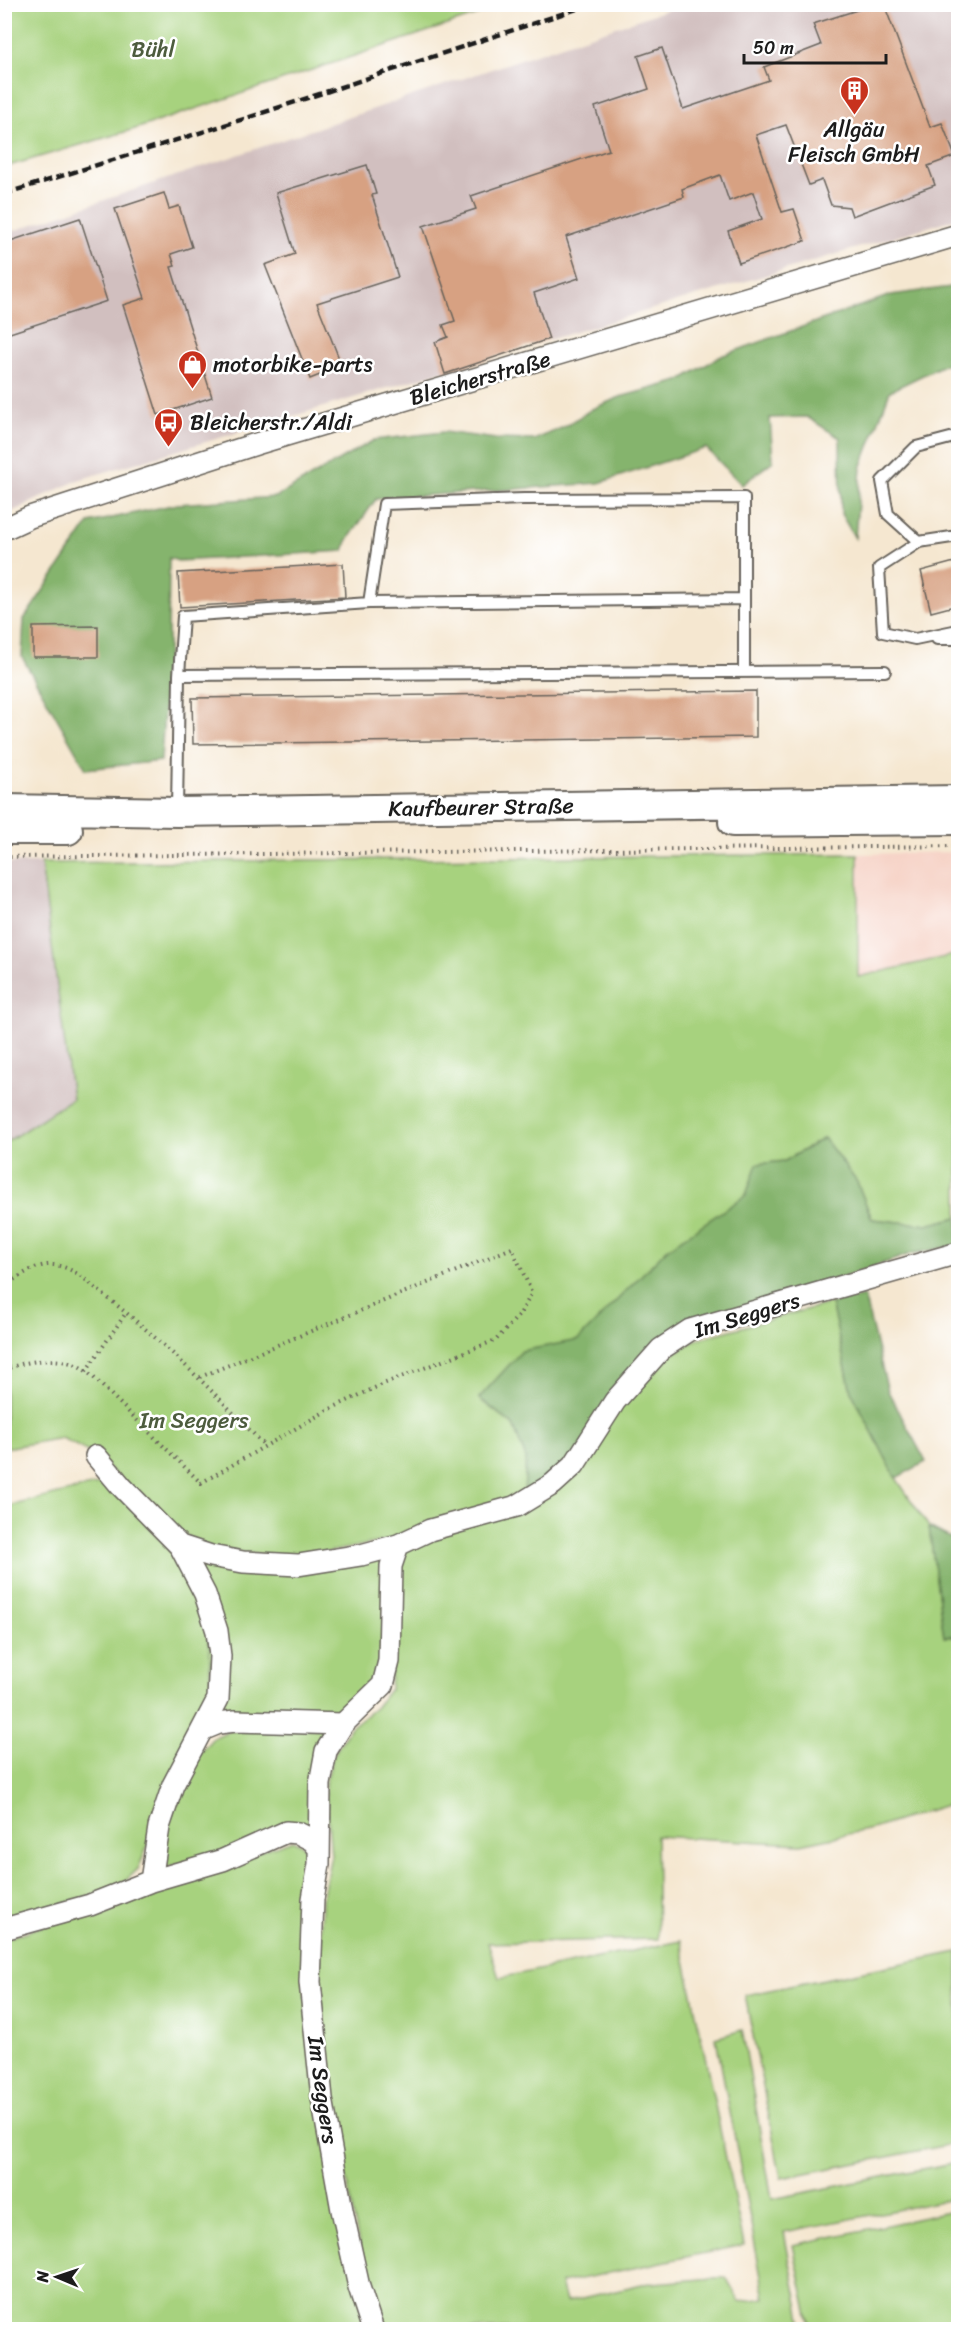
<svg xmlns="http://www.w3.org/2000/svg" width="963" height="2334" font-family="Sriracha,sans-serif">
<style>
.built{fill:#f6d1c5}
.industrial{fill:#d1bfbf}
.green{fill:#a7d27e;stroke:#62774d;stroke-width:1.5}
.forest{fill:#85b46d;stroke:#506844;stroke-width:1.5}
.building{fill:#d7a182}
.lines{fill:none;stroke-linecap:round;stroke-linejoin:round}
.service-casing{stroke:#68635b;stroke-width:14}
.minor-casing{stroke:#68635b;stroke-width:24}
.secondary-casing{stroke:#68635b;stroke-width:32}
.path{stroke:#68635b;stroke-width:4;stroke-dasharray:1.5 4.5;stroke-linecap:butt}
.service{stroke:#fff;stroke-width:10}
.minor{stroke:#fff;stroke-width:21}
.secondary{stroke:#fff;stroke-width:28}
.rail{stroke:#1c1c1c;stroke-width:4.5;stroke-dasharray:9 4.5;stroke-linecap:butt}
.labels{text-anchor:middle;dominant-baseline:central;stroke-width:5;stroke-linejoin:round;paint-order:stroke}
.park-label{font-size:22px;fill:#4d5c3e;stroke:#fff}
.poi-label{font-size:22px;fill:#1c1c1c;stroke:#fff;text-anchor:start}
.street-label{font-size:22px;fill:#1c1c1c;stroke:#fff}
</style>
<rect width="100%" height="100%" fill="#fff"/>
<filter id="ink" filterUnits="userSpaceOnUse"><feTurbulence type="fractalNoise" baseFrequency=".0167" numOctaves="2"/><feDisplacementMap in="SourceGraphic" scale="12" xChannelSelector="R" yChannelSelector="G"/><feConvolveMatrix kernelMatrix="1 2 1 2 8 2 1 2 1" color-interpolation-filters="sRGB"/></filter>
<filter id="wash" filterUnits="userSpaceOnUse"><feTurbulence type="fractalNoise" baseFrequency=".008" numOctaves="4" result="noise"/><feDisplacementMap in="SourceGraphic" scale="24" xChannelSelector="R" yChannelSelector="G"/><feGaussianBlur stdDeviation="1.35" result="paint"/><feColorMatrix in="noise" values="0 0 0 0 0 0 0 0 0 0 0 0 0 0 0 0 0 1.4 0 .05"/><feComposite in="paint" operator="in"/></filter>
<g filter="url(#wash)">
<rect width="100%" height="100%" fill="#f5e7d0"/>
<path class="built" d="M958,852V954L858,977V854Z"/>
<path class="industrial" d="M681,5H958V218L78,480L5,515L4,234Z
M5,863H41L72,1099L5,1143Z"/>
<path class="green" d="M4,5L5,4L507,5L135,129L5,167Z
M858,854V977L958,954V1217L928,1225L872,1219L857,1182L824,1138L785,1161L758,1164L746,1195L667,1249L578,1341L522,1351L479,1399L513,1425L526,1458L524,1495L395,1539L298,1558L214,1550L179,1532L94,1455L62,1438L5,1448V1143L72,1099L41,863Z
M831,1303L851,1391L896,1478L929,1527L944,1637L958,1635V1801L876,1828L801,1844L656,1836L658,1939L488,1943L499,1978L681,1941L744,2245L561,2283L566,2302L642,2284L726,2277L740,2302L765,2298L716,2038L742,2030L772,2199L958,2162V2198L784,2232L803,2329H381L367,2285L330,2096L319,1982L322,1899L331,1855L325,1784L334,1754L351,1727L375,1708L390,1689L396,1585L405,1550L431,1534L518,1513L671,1355L697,1339Z
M99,1484L118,1494L173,1552L196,1596L209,1632L211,1698L138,1869L120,1886L5,1922V1507Z
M378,1556C395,1580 380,1653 376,1683L342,1712L332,1716L219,1714L196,1565Z
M321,1728L322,1736L312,1819L305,1826L223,1855L165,1867L160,1857L166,1827L196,1757L213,1738L228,1731Z
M293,1840L305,1847L311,1856L304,1983L365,2329L5,2330V1939Z
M958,1952V2143L781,2178L745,1995Z
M958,2210V2329H811L793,2245Z"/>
<path class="forest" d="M958,286V358L890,391L861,468L855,538L841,514L840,438L807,417L770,418L773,461L742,485L706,448L599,483L376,499L347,541L344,551L178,561L169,558L168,648L161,761L86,769L22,657L24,619L89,523L177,504L276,497L374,440L444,432L496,439L534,440L566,426L592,409L620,397L679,381L721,356L891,295Z
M824,1138L857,1182L872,1219L927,1225L958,1217V1245L911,1254L760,1305L689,1323L570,1459L524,1495L526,1458L513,1425L479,1398L522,1351L578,1340L667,1249L746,1195L757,1164L785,1161Z
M864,1296L888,1391L926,1462L896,1478L851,1391L831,1303Z
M929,1527L958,1542V1635L944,1637Z"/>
<g id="blocks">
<path class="building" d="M876,4H884L930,127L942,123L955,156L928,166L935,185L852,216L849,207L831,205L822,180L809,185L786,125L756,135L782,212L794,209L805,241L739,263L728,231L762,219L753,192L729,201L720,175L682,189L684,197L566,237L579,278L534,293L549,339L445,374L435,342L448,337L443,325L455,321L423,226L476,209L471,196L609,150L595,107L649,89L638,56L662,48L683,109L769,80L764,67L821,45L813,24Z
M367,165L376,194L372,195L398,277L317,303L342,366L310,379L265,265L295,254L276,193Z
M164,193L169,209L179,206L192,247L171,254L175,266L171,267L212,397L158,415L123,305L145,298L115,209Z
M80,218L107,301L4,335V243Z
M958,561V605L931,612L921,571Z
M343,564L345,597L180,607L178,573Z
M98,626V657H33V627Z
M756,691V737L193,744L192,698Z"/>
</g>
</g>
<g filter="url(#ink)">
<use href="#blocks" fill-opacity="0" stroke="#68635b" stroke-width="1.5"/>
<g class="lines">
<defs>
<path id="service" d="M958,436L916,447L882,481L888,514L919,542L958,536
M919,542L879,568L883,632L915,639L958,630
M744,599L369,603L384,504L524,499L744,498V671
M937,639H958
M179,675L183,616L369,603
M177,811L179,675L885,671"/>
<path id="minor" d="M4,529L30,517L256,444L958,235
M96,1456L121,1486L180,1546L211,1556L243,1562L298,1565L361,1555L398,1545L430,1530L517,1506L553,1484L574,1465L615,1401L661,1349L690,1330L958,1253
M202,1730L219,1723L235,1721L343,1724
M151,1881L159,1827L173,1785L218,1699L220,1656L217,1631L205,1594L180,1546
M4,1929L90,1905L151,1881L223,1860L286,1832L298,1833L312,1840L317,1846
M373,2330L359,2287L342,2210L322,2098L310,1982L313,1899L319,1864L320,1784L326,1751L343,1724L383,1685L389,1661L391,1566L398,1545"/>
<path id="secondary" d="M4,809L177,812L958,800
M733,822L958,820
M4,830H68"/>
</defs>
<use href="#service" class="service-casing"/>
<use href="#minor" class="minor-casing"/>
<use href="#secondary" class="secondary-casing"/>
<path class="path" d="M4,857L958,846
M4,1286C19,1277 36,1263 54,1265C74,1267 89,1283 104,1295C162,1340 214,1392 264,1445
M4,1370C24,1361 56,1356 76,1365C82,1367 87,1372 92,1376L201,1483L326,1411L383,1384L496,1340L520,1314L532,1293L512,1248L200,1377
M86,1371L126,1313"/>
<use href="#service" class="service"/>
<use href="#minor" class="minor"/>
<use href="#secondary" class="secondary"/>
<path class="rail" d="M4,194L247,118L592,4"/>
</g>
</g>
<defs>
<symbol id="building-pin" viewBox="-11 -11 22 30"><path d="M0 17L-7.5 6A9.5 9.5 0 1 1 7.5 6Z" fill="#c8321e" stroke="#fff"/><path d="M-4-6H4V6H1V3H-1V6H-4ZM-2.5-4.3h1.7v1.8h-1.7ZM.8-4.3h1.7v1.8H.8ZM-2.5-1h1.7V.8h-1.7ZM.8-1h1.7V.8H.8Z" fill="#fff"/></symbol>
<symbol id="shop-pin" viewBox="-11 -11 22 30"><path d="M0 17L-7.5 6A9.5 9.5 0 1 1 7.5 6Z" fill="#c8321e" stroke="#fff"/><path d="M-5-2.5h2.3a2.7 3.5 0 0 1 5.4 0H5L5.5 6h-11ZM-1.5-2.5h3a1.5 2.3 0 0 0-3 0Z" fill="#fff"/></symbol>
<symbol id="bus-pin" viewBox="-11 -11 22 30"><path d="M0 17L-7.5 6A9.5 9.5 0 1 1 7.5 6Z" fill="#c8321e" stroke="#fff"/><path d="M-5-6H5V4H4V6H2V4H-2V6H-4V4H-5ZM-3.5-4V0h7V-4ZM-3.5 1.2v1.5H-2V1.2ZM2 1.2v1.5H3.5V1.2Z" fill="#fff"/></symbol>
</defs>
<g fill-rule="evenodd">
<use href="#building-pin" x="838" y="74" width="33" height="45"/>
<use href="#shop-pin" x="176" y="348" width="33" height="45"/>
<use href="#bus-pin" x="152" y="406" width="33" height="45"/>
</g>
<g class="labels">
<g class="park-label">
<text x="153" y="49">Bühl</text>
<text x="194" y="1420">Im Seggers</text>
</g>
<g class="poi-label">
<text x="854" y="129" text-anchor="middle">Allgäu<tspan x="854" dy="25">Fleisch GmbH</tspan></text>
<text x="213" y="364">motorbike-parts</text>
<text x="190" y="422">Bleicherstr./Aldi</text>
</g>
<g class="street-label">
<text transform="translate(480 378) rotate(-16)">Bleicherstraße</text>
<text transform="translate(481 807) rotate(-1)">Kaufbeurer Straße</text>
<text transform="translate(747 1315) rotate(-17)">Im Seggers</text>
<text transform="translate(323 2090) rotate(82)">Im Seggers</text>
</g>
</g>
<rect width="963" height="2334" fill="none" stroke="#fff" stroke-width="24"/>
<g transform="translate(57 2277) rotate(272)" stroke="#ffffff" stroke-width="4.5" paint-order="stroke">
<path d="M0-4.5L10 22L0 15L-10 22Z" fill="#1c1c1c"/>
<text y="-9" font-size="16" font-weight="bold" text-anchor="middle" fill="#1c1c1c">N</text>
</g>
<path d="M744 54v9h142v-9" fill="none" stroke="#1c1c1c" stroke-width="3"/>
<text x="753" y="54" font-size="18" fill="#1c1c1c" stroke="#ffffff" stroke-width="4.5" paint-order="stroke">50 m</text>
</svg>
